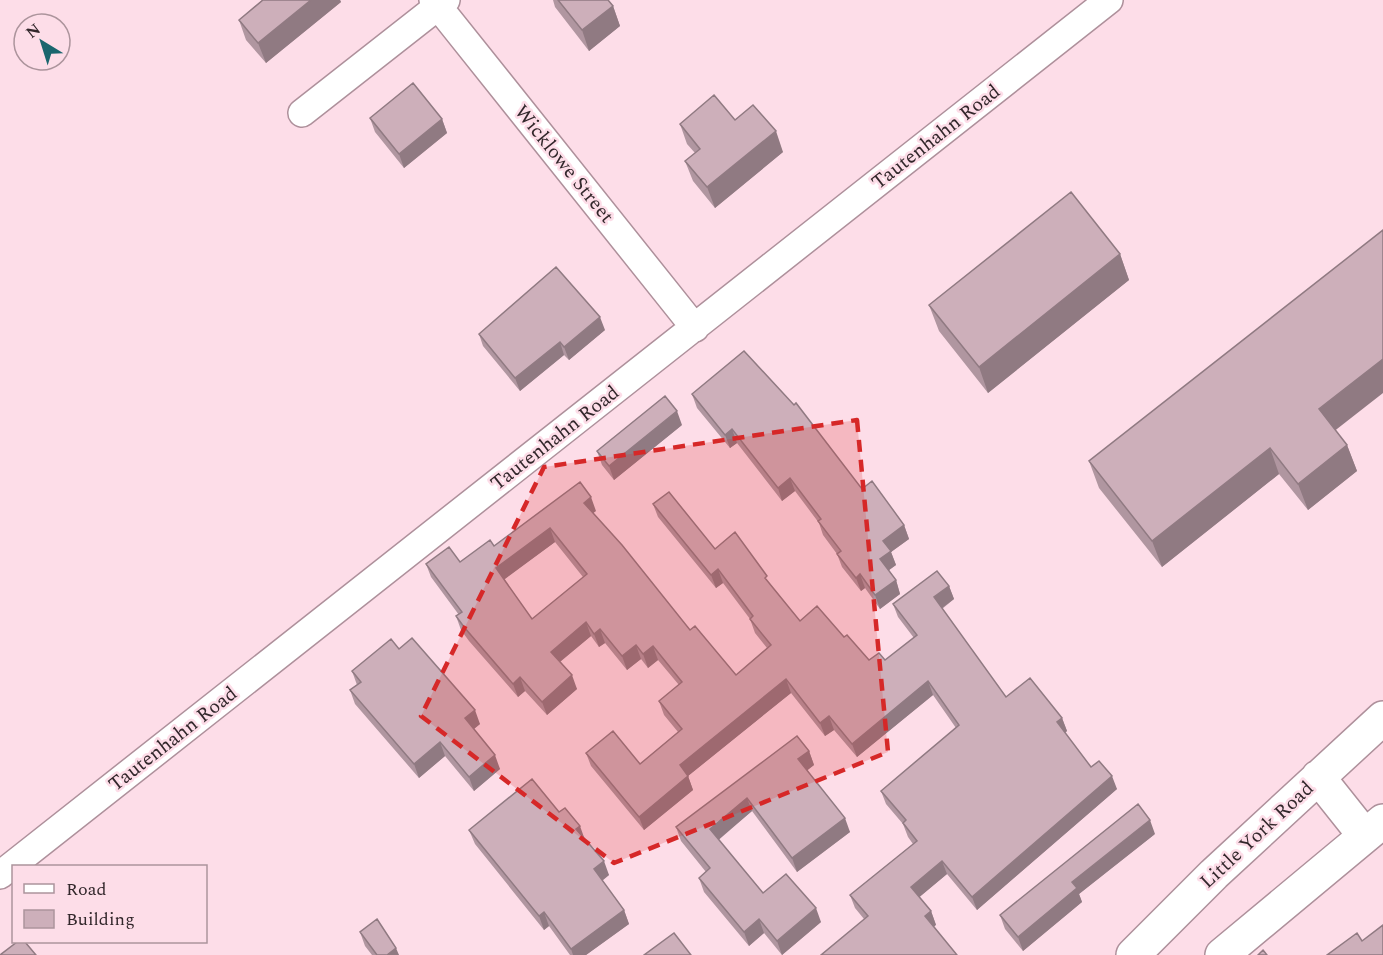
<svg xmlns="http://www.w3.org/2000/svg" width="1383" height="955" font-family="Spectral,serif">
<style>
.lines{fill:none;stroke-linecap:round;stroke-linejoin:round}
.minor-casing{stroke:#ae909b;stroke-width:30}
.major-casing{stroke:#ae909b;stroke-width:36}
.minor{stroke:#fff;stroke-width:27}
.major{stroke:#fff;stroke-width:33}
.wall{fill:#b096a0;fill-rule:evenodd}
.shaded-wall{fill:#907a82}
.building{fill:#cdafba;stroke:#907a82;stroke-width:1.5;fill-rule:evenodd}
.marked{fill:#d62828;fill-opacity:0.2;stroke:#d62828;stroke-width:4.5;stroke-dasharray:12 8;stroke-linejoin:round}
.labels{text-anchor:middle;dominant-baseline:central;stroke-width:5;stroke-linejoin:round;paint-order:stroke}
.street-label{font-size:20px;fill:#32272b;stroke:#fddde8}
</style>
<rect width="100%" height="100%" fill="#fddde8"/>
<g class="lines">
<defs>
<path id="minor" d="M433,0L695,328
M302,113L446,0
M0,875L1109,0"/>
<path id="major" d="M1318,777L1365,836
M1133,955L1214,874L1383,718
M1222,955L1383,821"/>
</defs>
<use href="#minor" class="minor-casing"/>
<use href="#major" class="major-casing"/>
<use href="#minor" class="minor"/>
<use href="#major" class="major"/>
</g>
<path class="wall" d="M262,0H340L341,2L266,63L246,40L239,20Z
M553,0H608L613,6L620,26L589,51L555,7Z
M370,118L442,119L447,133L404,168L375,132Z
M735,120L783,152L715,208L693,181L685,161L695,153L687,144L680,124Z
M1120,254L1129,280L988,393L939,331L929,305Z
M605,330L569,360L564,355L520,391L483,346L479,334Z
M692,394L862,489L904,525L909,539L891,552L896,565L889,570L896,580L900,594L880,609L865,588L861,591L842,567L837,554L823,535L819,523L795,491L782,501L737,443L730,448L697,408Z
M682,425L614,480L602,465L597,451Z
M1335,430L1347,445L1357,471L1308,510L1279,474L1162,567L1099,488L1089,461Z
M653,504L715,549L770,584L800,621L844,637L869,660H885L914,638L898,617L893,604L949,586L954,599L942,609L1006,697L1062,718L1067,731L1065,733L1091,767L1117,789L977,910L947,874L919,897L931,911L936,925L864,919L855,908L850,895L913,844L908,837L903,824L886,804L881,791L956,728L933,695L857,757L834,730L825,736L791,693L688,776L693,790L644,830L591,766L586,753L640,764L678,732L664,715L659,701L679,685L658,660L648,668L641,659L627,670L605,643L599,647L591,636L560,662L577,689L547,715L525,691L518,697L469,641L461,630L456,616L459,615L431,577L426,564L460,562L494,546L596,511L593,513L690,630L736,675L767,648L755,633L750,619L723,583L716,588L658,517ZM555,542L583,577L532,619L504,579Z
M399,649L480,724L474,729L500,769L474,791L445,756L419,778L355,704L350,690L357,685L352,671Z
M809,751L814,765L807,770L850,832L797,872L752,811L718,839L763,893L821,922L782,955L764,933L749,946L704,892L699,878L706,872L681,841L676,827Z
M559,812L584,838L609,875L602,881L624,910L629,924L586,955H570L549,926L544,930L475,844L469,830Z
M1155,834L1079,894L1082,902L1023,951L1005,929L1000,915Z
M360,932L399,955H372L365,946Z"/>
<path class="shaded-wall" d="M311,0H340L341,2L266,63L258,43Z
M613,6L620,26L589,51L582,30Z
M442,119L447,133L404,168L399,154Z
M776,131L783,152L715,208L707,187Z
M1120,254L1129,280L988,393L979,367Z
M600,317L605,330L569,360L564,347Z
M560,342L564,355L520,391L515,378Z
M1383,359V393L1328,436L1319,409Z
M677,411L682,425L614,480L609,466Z
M732,429L737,443L730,448L725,435Z
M1347,445L1357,471L1308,510L1298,484Z
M1270,448L1279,474L1162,567L1152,541Z
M790,478L795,491L782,501L778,488Z
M591,497L596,511L589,516L584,503Z
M904,525L909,539L891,552L896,565L885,573L880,559L883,541Z
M550,528L555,542L501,582L496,568Z
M718,569L723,583L716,588L711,575Z
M860,574L865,588L861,591L856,578Z
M896,580L900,594L880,609L875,595Z
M949,586L954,599L938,611L934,597Z
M586,622L591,636L556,665L551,652Z
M600,629L605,643L599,647L594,634Z
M636,645L641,659L627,670L622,656Z
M653,646L658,660L648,668L643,654Z
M572,675L577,689L547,715L542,702Z
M520,677L525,691L518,697L513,684Z
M786,679L791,693L688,776L693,790L644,830L639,817L680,765Z
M928,681L933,695L857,757L852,744Z
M475,710L480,724L470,732L465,718Z
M829,716L834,730L825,736L820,723Z
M1062,718L1067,731L1062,735L1057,722Z
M440,742L445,756L419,778L414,764Z
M809,751L814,765L804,773L798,759Z
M495,755L500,769L474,791L469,777Z
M1112,776L1117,789L977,910L972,897Z
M747,798L752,811L715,843L710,829Z
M845,818L850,832L797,872L792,858Z
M1150,820L1155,834L1079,894L1082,902L1023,951L1018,937L1072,882Z
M580,826L585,840L576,829Z
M604,861L609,875L599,883L594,869Z
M942,861L947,874L916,900L911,887Z
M816,908L821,922L782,955L777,941Z
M624,910L629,924L586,955H573L571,949Z
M931,911L936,925L930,930L925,916Z
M544,912L549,926L544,930L539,916Z
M759,919L764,933L749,946L744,932Z
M396,948L399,955H387Z"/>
<path class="building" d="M263,0H311L258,43L239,20Z
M558,0H608L613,6L582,30Z
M413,83L442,119L399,154L370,118Z
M714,95L735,120L753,105L776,131L707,187L685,161L700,149L680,124Z
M1071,192L1120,254L979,367L929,305Z
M1383,230V359L1319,409L1347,445L1298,484L1270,448L1152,541L1089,461Z
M556,267L600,317L564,347L560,342L515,378L479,334Z
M744,351L794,405L796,403L862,489L872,481L904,525L883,541L891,551L880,559L896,580L875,595L860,574L856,578L837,554L841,551L818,521L821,519L790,478L778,488L732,429L725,435L692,394Z
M665,396L677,411L609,466L597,451Z
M580,482L591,497L584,503L622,545L690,630L695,626L736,675L771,645L750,619L753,616L718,569L711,575L653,504L669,492L715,549L735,532L767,576L765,578L800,621L817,606L844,637L847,635L869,660L879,653L885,660L917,635L893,604L937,571L949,586L934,597L1006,697L1030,678L1062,718L1057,722L1091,767L1099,761L1112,776L972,897L942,861L911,887L931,911L925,916L957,955H821L868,916L850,895L917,841L903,823L906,820L881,791L959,725L928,681L852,744L829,716L820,723L786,679L680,765L688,776L639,817L586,753L613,731L640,764L682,729L659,701L682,682L653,646L643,654L636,645L622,656L600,629L594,634L586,622L551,652L572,675L542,702L520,677L513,684L464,627L456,616L462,612L426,564L449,547L460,562L490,540L494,546ZM550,528L587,574L532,619L496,568Z
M412,638L475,710L465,718L495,755L469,777L440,742L414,764L350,690L361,682L352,671L391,639L399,649Z
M797,736L809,751L798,759L845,818L792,858L747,798L710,829L763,893L786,874L816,908L777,941L759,919L744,932L699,878L710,868L676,827Z
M532,779L559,812L565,808L580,826L576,829L604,861L594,869L624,910L571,949L544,912L539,916L469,830Z
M1138,804L1150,820L1072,882L1077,888L1018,937L1000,915Z
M377,919L396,948L387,955H377L360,932Z
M1383,925V955H1327L1357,933L1362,941Z
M674,933L691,955H644Z
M17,942H25L36,955H0Z
M1263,950L1267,955H1258Z"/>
<path class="marked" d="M857,420L888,752L614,863L421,716L544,467Z"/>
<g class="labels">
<g class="street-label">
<text transform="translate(936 137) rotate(-38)">Tautenhahn Road</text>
<text transform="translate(564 164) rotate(51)">Wicklowe Street</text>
<text transform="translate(555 438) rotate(-38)">Tautenhahn Road</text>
<text transform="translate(173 739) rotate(-38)">Tautenhahn Road</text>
<text transform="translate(1257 835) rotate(-43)">Little York Road</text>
</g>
</g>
<rect x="12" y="865" width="195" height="78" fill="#fddde8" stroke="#ac949c" stroke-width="1.5"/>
<rect x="24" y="884" width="30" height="9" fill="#ffffff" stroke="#ac949c" stroke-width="1.5"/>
<text x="66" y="895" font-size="18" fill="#32272b">Road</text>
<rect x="24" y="910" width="30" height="18" fill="#cdafba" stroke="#ac949c" stroke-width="1.5"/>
<text x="66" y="925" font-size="18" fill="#32272b">Building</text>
<g transform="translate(42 42) rotate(322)"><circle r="28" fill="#fddde8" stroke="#ac949c" stroke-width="1.5"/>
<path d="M0-4.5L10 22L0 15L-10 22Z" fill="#1a666e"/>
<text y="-9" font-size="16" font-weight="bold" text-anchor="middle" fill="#32272b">N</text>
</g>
</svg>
